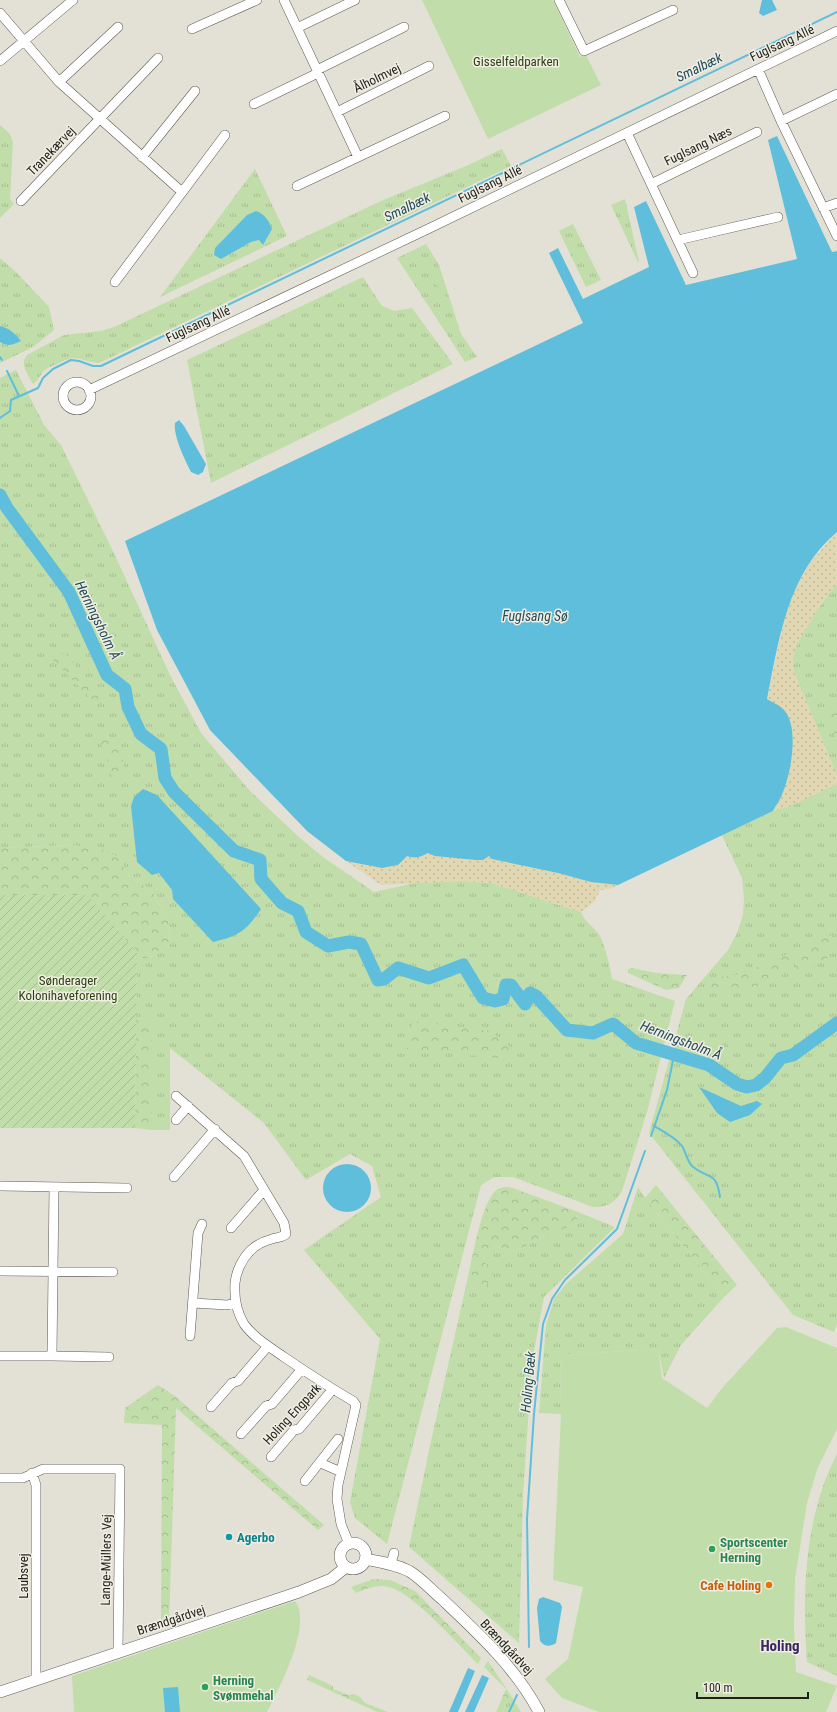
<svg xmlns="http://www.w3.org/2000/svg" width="837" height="1712" font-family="'Roboto Condensed',sans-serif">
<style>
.grass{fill:url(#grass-tufts);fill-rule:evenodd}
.forest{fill:url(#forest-crowns)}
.sand{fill:url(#sand-dots)}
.park{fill:#c1dda9}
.garden{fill:url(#garden-furrows)}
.water{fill:#5fbedb}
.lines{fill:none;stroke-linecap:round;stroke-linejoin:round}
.stream{stroke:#5fbedb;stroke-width:2}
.river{stroke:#5fbedb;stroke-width:13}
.minor-casing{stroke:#5d5b52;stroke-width:10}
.tertiary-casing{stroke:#5d5b52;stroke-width:12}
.minor{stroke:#fff;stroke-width:9}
.tertiary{stroke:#fff;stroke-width:11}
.culture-dot{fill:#0f9aa8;stroke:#f0eee3;stroke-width:1.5}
.leisure-dot{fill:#2e9e5b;stroke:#f0eee3;stroke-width:1.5}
.food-dot{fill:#e8710a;stroke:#f0eee3;stroke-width:1.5}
.labels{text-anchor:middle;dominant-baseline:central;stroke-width:3;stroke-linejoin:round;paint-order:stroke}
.street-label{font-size:13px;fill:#201f1b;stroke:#f0eee3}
.park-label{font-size:13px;fill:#2c4212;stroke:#f0eee3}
.culture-label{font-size:13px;font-weight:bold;fill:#0d838f;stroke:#f0eee3;text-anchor:start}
.leisure-label{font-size:13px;font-weight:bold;fill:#27864d;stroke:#f0eee3;text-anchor:start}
.food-label{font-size:13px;font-weight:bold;fill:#c56008;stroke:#f0eee3;text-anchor:end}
.water-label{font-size:14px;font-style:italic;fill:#234d5a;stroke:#f0eee3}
.quarter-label{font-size:15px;font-weight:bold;fill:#3a2660;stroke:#f0eee3}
</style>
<defs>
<pattern id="grass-tufts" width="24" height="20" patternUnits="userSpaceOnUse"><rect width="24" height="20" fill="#c1dda9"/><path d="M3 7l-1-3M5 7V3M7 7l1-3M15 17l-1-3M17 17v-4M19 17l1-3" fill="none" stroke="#a6bd91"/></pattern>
<pattern id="forest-crowns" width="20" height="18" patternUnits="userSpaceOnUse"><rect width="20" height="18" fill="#c1dda9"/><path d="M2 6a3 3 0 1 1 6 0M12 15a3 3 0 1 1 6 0" fill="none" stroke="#a6bd91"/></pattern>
<pattern id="sand-dots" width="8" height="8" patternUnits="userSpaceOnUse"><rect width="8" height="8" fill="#e1d7b2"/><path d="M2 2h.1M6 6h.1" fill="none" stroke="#c1b898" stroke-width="1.8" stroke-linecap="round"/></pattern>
<pattern id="garden-furrows" width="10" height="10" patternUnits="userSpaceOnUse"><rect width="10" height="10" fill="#c1dda9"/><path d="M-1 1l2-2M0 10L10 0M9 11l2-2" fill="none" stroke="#a6bd91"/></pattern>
</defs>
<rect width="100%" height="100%" fill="#e3e1d6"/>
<path class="grass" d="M0,125L10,134L13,142L10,199L14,204L0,218Z
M502,149L511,166L99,363C79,361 78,353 57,364C53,366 48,367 45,370C40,374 39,380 33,384C28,374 19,364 27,355L64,335L101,331L114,327L381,201L466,166Z
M255,169L287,236L160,297ZM256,211L263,244L259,240L251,242L221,258L215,248L247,215Z
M625,199L639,262H638L611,205Z
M573,224L601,280L586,287L559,231Z
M426,244L439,265L461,334L477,357L465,362L397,258Z
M0,258L17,273L49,307L54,330L33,347L0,363V342C7,347 13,345 21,341L6,328L0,326Z
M363,277L382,306L394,311L412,308L453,364L211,483L187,360Z
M16,370L44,425L61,445L113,551L170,675L201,733L250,791L300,838L323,857L374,892L415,883L460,881L492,883L581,912C585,922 592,925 599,934C604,942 611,969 612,979L675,1001L647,1112L622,1191C614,1204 607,1207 593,1207L513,1177H494L481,1185L387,1544L355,1518L350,1502L380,1339L304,1250L381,1197L372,1166L350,1154L306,1180L264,1123L170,1048V1130H152V1017H136L137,958H149L170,944L169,923L152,891L127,875L120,858L73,845L0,848V378Z
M837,583V776L794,672C793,668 793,664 793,659C794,639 824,600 837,583Z
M837,784V1324L834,1332L793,1315L649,1133L686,999L728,950L737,933L743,915L744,898L742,878L722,835L773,811Z
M638,1187L645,1198L724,1297L681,1345L664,1378L658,1349L560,1355L561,1414L539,1413L546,1325L554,1299L566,1284L623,1234Z
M578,1212L615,1227L544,1297L532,1362L523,1495L519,1643L409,1547L431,1441L467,1281L475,1289L486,1266L484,1254L495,1245L512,1252L577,1223Z
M837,1454V1676L807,1662C802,1592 804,1518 837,1454Z
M510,1694L521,1712H503Z"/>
<path class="forest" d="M57,653H65L96,690L99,698L96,704L52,659Z
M837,700V746L828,705L830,702Z
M101,733C120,735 129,765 119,779L112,778L105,752L97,736Z
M73,845L105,850L120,858L127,875L152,891L169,923L170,944L149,958H137L136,952L0,895V848Z
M827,935L832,936L827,960L790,977L802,947Z
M792,952L780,980L744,990L706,992L704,990L706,981L708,978L730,976L743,973Z
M632,968L656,973L687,975L679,988L666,990L628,973V969Z
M136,1017H152V1130L135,1128Z
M413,1021L490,1031L511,1048V1055L506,1059L407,1049Z
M656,1185L737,1285L724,1297L645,1198Z
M507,1187L513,1188L578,1212L577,1223L512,1252L495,1245L484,1254L486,1266L494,1270L486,1287L475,1289L467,1281C472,1260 481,1205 495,1191C499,1188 502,1187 507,1187Z
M158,1385L176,1397L324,1525L318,1530L176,1408L169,1625H161L162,1425L124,1423L125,1408Z
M374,1579L390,1580L415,1591L481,1658L478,1664C457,1644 415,1594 389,1587C378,1584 366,1589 356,1593L351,1587Z
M488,1661L510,1694L503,1712H496L506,1689L484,1667Z
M309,1675L333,1686V1689L349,1695L354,1694L360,1697L365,1703L388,1712H377L307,1680Z"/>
<path class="sand" d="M837,532V583L820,605L797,644L793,658L794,672L837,776V784L793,805L773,811L783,793L767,700L784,619L793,593L808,565Z
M428,853L476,860H483L489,856L492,859L558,873L591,882L618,885L610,889L600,890L595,901L581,912L492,883L460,881L381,885L346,861L382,868L398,865L407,856L421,857Z"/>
<path class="park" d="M422,0H553L580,57L586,55L601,85L488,139Z
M437,267L446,297L428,273Z
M786,1327L837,1348V1429L818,1467L807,1503L795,1579L794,1626L796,1672L837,1686L826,1712H599L562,1698L545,1679L568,1659L583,1587L553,1580L561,1414L560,1355L658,1349L662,1378L707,1408L723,1387L777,1328Z
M295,1601C313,1625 279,1688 267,1712H74L72,1676Z"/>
<path class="garden" d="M0,895H87L137,952L135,1128H0Z"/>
<path class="water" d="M762,0H772L777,10L763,16L759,13Z
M777,136L832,252L837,251V532C787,574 779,640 767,699C772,702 779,705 783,709C800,725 791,773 783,792C781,799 776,805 773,811L618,885L591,882L558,873L492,859L489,856L483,860H476L435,856L428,853C421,857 416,859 407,856L398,865L382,868L346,861L307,831L210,730L157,630L125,541L583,323L549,253L558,248L583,299L649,267L634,207L646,201L686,285L797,259L768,140Z
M256,211C265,214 269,221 272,229L263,245L259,240L251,242L221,259L214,255L215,248L247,215Z
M0,326C9,328 16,334 21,341C13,345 7,347 0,342Z
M179,420L184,426L206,464L203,472L198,475L191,472C185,460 173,436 175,423Z
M143,789L157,795L261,909C246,931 239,936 213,942L173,899L172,890L159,873L152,875L137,862L131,806L134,797Z
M699,1087L741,1106L757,1101L762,1104L750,1115L730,1122L717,1113Z
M323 1188a24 24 0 1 1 48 0a24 24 0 1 1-48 0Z
M543,1597L560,1603L562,1607L556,1643C550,1647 545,1647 540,1641L537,1608L539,1599Z
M468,1668L475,1671L458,1712H449Z
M482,1675L489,1678L474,1712H465Z
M178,1687L180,1712H165L163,1688Z"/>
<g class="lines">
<path class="stream" d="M0,357L2,360
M7,371L19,396
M0,418L10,411L11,400L38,388L43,378L53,369L71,360L79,361L93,366H101L837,12
M654,1126C663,1131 675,1137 682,1146C686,1152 687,1162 693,1167C710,1180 716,1171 720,1197
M651,1136L667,1090L674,1055
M529,1647L527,1519L534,1414L543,1324L552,1299L565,1280L617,1229L645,1151
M509,1712L517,1695"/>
<path class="river" d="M0,495L7,508L69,592L107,675L125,689L128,707L141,734L161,749L165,778L174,792L234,851L260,860L261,879L282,903L298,911L306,932L328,946L349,942L361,944L378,980L384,979L398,968L429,978L463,965L483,998L495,1001L503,999L506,985H511L525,1004L530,993L536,996L567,1030L593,1033L613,1024L636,1043L709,1065L737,1084L747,1087L756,1085L765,1078L781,1058L793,1055L837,1023"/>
<defs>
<path id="minor" d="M284,0L358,157
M559,0L584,51L673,10
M0,13L59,82L182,192
M297,28L355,0
M192,29L257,0
M0,61L73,0
M758,69L781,121L837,94
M317,70L404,27
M59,82L118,27
M254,104L318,73
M337,112L429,66
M781,121L837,236
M627,133L693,273
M142,157L195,91
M651,184L757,132
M297,186L445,116
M21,201L158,58
M823,208L837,203
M678,240L778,217
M115,282L225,135
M63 396a14 14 0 1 1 28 0a14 14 0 1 1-28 0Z
M89,390L430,228L837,31
M176,1096L244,1156L284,1223L286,1234C282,1238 277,1237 272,1239C264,1241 256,1245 250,1251C242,1259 236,1272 235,1283C234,1298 236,1311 244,1324C254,1338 270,1347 284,1357C306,1372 329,1387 353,1401L356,1405L338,1485L337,1499L341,1524L349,1544
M176,1120L188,1106
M174,1177L215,1129
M0,1186L127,1188
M54,1187L52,1356L109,1357
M231,1228L264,1190
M0,1271L113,1272
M193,1303L227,1305L235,1303
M190,1336L198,1233L202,1224
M0,1356H52
M211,1407L232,1383L238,1381L268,1346
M241,1434L266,1406L272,1404L302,1369
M271,1457L294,1430L299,1429L333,1389
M320,1462L325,1465L341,1472
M32,1473L36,1485V1679
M0,1478H23L43,1469H120L118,1652
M305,1481L338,1439
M391,1563L394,1553"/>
<path id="tertiary" d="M340 1556a13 13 0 1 1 26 0a13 13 0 1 1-26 0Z
M365,1559C381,1562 395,1564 409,1571C421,1578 431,1590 442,1599C478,1633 516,1668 539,1712
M0,1692L299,1592L331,1579L346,1567"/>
</defs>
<use href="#minor" class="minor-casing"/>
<use href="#tertiary" class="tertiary-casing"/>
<use href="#minor" class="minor"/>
<use href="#tertiary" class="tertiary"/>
</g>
<circle class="culture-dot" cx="229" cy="1537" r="4"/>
<g class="leisure-dot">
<circle cx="712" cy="1549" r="4"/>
<circle cx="205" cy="1687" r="4"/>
</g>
<circle class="food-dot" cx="769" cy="1585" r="4"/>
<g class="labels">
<g class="street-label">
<text transform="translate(782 43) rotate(-25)">Fuglsang Allé</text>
<text transform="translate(377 78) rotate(-26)">Ålholmvej</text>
<text transform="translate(698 146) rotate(-26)">Fuglsang Næs</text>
<text transform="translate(51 151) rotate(-46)">Tranekærvej</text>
<text transform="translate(490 184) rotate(-26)">Fuglsang Allé</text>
<text transform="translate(198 324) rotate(-25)">Fuglsang Allé</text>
<text transform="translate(292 1414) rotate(-47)">Holing Engpark</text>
<text transform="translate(106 1560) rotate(-89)">Lange-Müllers Vej</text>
<text transform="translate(23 1576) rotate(-90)">Laubsvej</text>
<text transform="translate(171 1620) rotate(-18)">Brændgårdvej</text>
<text transform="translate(507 1647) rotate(47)">Brændgårdvej</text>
</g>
<g class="park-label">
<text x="516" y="61">Gisselfeldparken</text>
<text x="68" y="980">Sønderager<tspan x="68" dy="15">Kolonihaveforening</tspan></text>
</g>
<g class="culture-label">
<text x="237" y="1537">Agerbo</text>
</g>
<g class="leisure-label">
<text x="720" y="1542">Sportscenter<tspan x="720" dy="15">Herning</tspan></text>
<text x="213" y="1680">Herning<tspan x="213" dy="15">Svømmehal</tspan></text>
</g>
<g class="food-label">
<text x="761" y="1585">Cafe Holing</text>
</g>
<g class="water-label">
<text transform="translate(699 67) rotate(-26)">Smalbæk</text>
<text transform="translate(407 207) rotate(-26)">Smalbæk</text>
<text x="535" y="616">Fuglsang Sø</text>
<text transform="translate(98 620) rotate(64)">Herningsholm Å</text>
<text transform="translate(681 1040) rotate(21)">Herningsholm Å</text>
<text transform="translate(528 1382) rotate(-85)">Holing Bæk</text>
</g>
<g class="quarter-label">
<text x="780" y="1646">Holing</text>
</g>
</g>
<path d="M697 1692v6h111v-6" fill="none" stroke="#201f1b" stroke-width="2"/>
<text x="703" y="1692" font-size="12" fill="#201f1b" stroke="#f0eee3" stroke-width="3" paint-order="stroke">100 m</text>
</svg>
